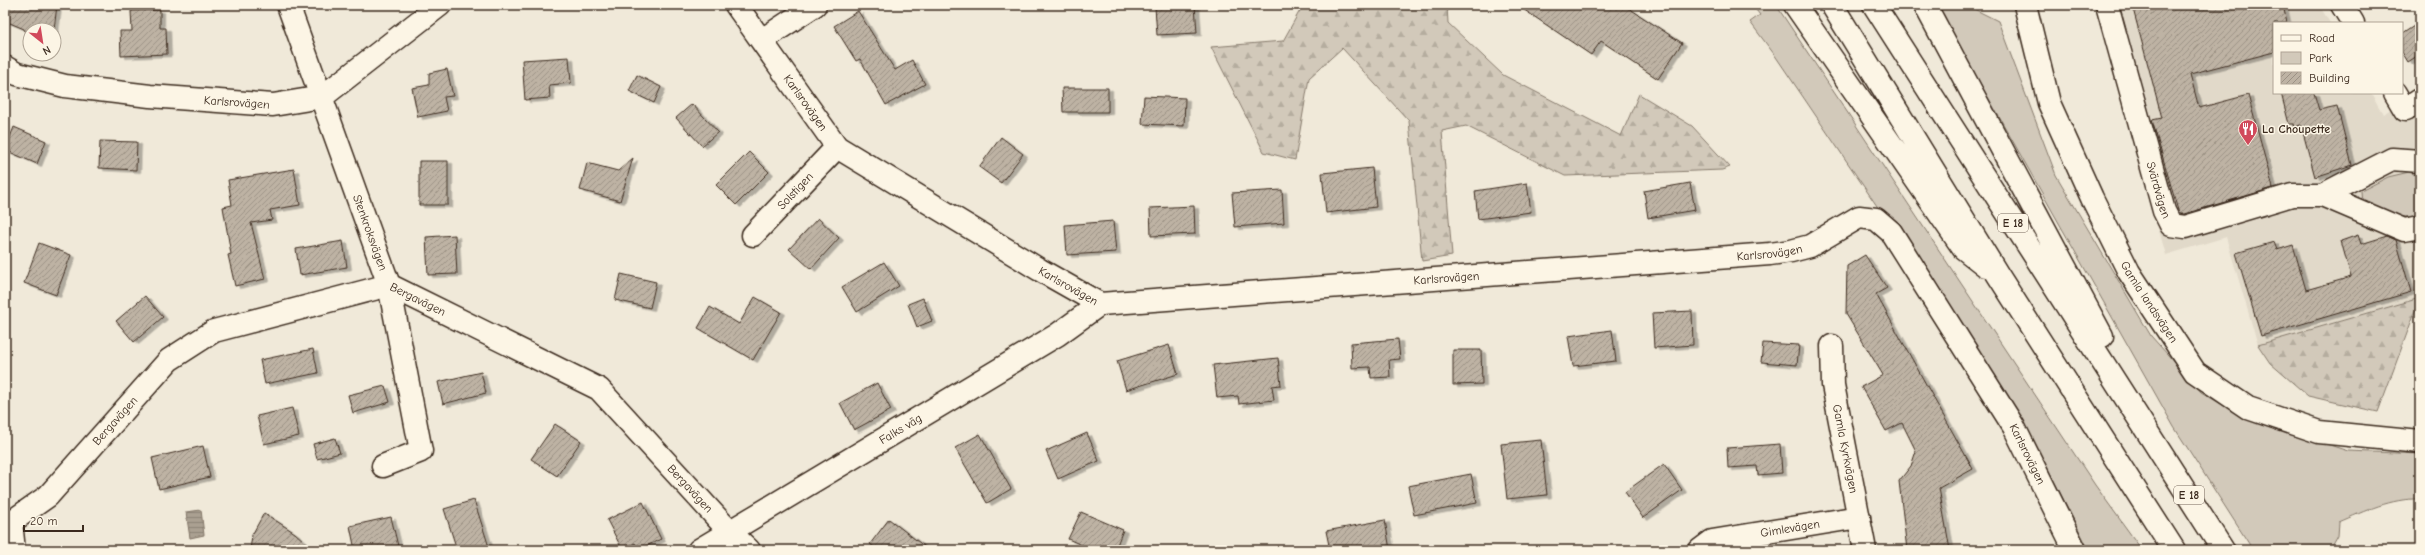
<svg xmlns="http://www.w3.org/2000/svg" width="2425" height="555" font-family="'Comic Neue',sans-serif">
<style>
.built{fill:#e1d9c9}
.green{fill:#d2c9ba;stroke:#867a6c}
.forest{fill:url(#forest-firs);stroke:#867a6c}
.water{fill:url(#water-rules);stroke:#7e7163}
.building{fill:url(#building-hatch);stroke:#3b2a1e;filter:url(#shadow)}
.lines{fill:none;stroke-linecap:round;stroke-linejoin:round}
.minor-casing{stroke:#3b2a1e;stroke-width:25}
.highway-casing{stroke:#3b2a1e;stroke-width:25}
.minor{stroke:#fcf5e5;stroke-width:22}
.highway{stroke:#fcf5e5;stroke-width:22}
.labels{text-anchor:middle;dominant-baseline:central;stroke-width:3;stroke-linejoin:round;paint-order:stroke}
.shield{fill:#fcf5e5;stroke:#75675a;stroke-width:1}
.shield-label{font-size:11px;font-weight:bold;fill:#3b2a1e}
.street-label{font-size:12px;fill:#3b2a1e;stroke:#fcf5e5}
.poi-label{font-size:12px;font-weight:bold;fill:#3b2a1e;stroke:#fcf5e5;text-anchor:start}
</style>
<defs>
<pattern id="forest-firs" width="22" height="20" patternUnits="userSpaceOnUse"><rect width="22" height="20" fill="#d2c9ba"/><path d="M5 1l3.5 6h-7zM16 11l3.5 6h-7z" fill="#b5ad9f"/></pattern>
<pattern id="water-rules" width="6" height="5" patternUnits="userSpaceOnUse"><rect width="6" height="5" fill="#aaa091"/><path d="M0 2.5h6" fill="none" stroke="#8c8376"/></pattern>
<pattern id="building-hatch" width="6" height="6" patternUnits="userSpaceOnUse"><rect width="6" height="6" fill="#beb3a4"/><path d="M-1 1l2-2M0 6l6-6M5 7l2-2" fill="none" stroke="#9c9285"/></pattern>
<filter id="shadow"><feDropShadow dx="4.5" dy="2.5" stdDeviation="0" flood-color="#0004"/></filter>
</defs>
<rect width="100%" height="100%" fill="#f0e9d9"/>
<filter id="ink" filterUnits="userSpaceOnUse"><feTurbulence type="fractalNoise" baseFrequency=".025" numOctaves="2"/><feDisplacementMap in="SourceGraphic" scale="8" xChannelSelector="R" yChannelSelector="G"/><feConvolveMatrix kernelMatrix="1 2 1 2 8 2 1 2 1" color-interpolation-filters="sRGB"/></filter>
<g filter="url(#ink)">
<path class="built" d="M2094,5H2319L2330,23H2274V93H2371L2383,114L2420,91V298L2258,345L2226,237L2166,255Z"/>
<path class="green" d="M1752,5H1776L2095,485L2142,550H2089L2026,426L1774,54L1750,22L1760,15Z
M1936,5H1966L1998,21L2056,175L2151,336L2201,392L2243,417L2348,451L2420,454V499C2391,498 2365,511 2339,522L2338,536L2330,550H2253L2174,427Z
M2409,172L2420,177V213C2403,223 2378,211 2362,203L2361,191L2388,177Z"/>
<path class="forest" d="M1303,5H1447L1448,23L1503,75L1621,136L1639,94L1692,126L1730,167L1722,170L1565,176L1466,126L1442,131L1452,256L1422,261L1409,121L1342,48L1309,78L1295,160L1264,152L1211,47L1283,41Z
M2420,298L2378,412L2308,396L2270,363L2258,345Z"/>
<path class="water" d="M201,510L204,535L190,538L186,512Z"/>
<path class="building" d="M5,5H57L54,30L24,31V29L5,21Z
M1182,5H1195L1197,33L1157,35L1155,7Z
M1517,5H1624L1682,43L1658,79L1601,41L1591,55Z
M2132,5H2283L2287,23H2274V52L2190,74L2199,108L2248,95L2273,188L2184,214H2179L2152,120L2162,118Z
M160,10V28H166L167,54L121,56L120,31H132L131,11Z
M858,11L895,70L912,60L925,84L886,105L860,59L856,61L834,26Z
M2420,22V54L2408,62L2402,52V34Z
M569,57L571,83L549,85L550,98L525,100L522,60Z
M447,69L453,96L444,97L447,111L418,117L412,88L429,85V73Z
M637,75L661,87L654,103L629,91Z
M1062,88H1108V112H1063Z
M2281,93H2314L2319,110L2337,106L2352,165L2315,177L2301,125L2295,127L2294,124H2289Z
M1144,96L1185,98L1184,126L1142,124Z
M692,104L718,132L702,146L676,118Z
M14,127L46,141L37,164L5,150Z
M1001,137L1023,154L1001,183L979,167Z
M100,141L137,142L136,170L99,168Z
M749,152L769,172L736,205L716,185Z
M633,158L620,201L580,190L587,163L618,171Z
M419,161H448V205H419Z
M1372,168L1376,207L1326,213L1322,173Z
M294,169L300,205L270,210L272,220L251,223L265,279L235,286L228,255L231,254L223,207L232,205L228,180Z
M1527,183L1531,212L1478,219L1475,191Z
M1690,183L1695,210L1648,218L1644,191Z
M1282,190L1284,223L1235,227L1232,193Z
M1194,206L1195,234L1151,236L1150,208Z
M818,218L839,238L811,269L789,249Z
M1113,221L1116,252L1067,255L1065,225Z
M455,235L457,274L428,275L426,237Z
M2358,235L2361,244L2387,236L2396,240L2411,292L2261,336L2236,253L2274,242L2277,250L2293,245L2306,290L2351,277L2341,241Z
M343,241L347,267L300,275L296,249Z
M39,243L71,255L56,295L24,283Z
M1865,255L1887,288L1876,294L1973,469L1939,488L1950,550H1907L1899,481L1911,466L1916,451L1902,423L1886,431L1861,387L1883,375L1846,314L1847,266Z
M884,262L899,286L857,312L842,287Z
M621,274L656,282L650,308L615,300Z
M145,296L163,317L134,342L116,321Z
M755,297L781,312L753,360L698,328L710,307L739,324Z
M923,298L932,321L917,327L908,304Z
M1692,311L1693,345L1654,348L1652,313Z
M1612,330L1616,361L1573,366L1568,336Z
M1398,339L1400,359L1389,360L1390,377L1371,378L1370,367L1352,368L1351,343Z
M1763,343L1799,345L1797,365L1761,362Z
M1169,345L1178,374L1126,390L1117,361Z
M313,349L318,373L265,384L260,360Z
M1453,350H1481L1482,384L1453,385Z
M1278,358L1281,385L1272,386L1274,400L1239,404L1238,396L1217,398L1213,365Z
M481,372L486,393L443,404L438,382Z
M877,383L891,410L854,430L840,403Z
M385,386L390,402L353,413L348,395Z
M292,408L299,436L264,444L257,416Z
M555,424L581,441L557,476L531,459Z
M1087,433L1099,461L1058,479L1046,451Z
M980,434L1011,489L987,503L955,448Z
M335,438L340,453L317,459L313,444Z
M1541,440L1547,495L1507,499L1501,444Z
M1780,444L1782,473L1758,475L1757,466L1728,468L1727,448Z
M203,446L210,477L159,489L152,458Z
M1664,464L1682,490L1643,518L1625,492Z
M1471,474L1477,503L1414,515L1408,486Z
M474,500L489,547L480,550H457L444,509Z
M643,502L661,539L638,550L635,543L622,549L607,520Z
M1081,512L1123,530L1115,550H1093L1068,539Z
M264,513L295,533L314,550H250L252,535Z
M391,517L398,546L380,550H355L350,526Z
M889,519L929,550H878L870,544Z
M1385,520L1390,550H1330L1326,531Z"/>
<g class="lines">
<defs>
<g id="minor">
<path id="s1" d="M288,5L389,285L421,451L383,466"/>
<path id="s2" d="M736,5L837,147L1040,270L1100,304L1770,254L1791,251L1810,246L1859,217L1876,219L1891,232L2014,427L2075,550"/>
<path id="s3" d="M2025,5L2049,103L2092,198L2129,272L2195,372L2248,408L2319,432L2420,442"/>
<path id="s4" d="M2107,5L2164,211L2171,225L2185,227L2292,195H2322L2392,159L2420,161"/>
<path d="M2342,5L2353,23"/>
<path d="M762,40L815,5"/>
<path id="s5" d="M5,67L17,74L65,86L150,96L273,105L322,97L440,5"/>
<path d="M2395,93L2405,110L2420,100"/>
<path d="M2322,195L2404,230L2420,227"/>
<path id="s6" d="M753,235L837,147"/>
<path id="s7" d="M1832,346L1833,385L1865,550"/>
<path id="s8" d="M11,522L48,496L169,360L214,331L389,285L599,389L730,532L749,550"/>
<path d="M11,522L14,550"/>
<path id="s9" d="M699,550L1057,335L1100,304"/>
<path id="s10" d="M1700,550L1712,541L1859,517"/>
</g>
<path id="highway" d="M1795,5L1963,248L1986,266
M1832,5L1998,275L2174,550
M1874,5L2223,550
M1925,5L2102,336"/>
</defs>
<use href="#minor" class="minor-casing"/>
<use href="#highway" class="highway-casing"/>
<use href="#minor" class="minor"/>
<use href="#highway" class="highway"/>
</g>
</g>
<defs>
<symbol id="restaurant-pin" viewBox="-11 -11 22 30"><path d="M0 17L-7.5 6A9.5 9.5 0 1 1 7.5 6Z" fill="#d1495b" stroke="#fcf5e5"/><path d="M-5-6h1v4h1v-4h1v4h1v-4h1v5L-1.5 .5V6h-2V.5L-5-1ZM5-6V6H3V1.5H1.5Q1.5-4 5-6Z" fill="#fff"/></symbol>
</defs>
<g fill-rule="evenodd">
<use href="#restaurant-pin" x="2237" y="118" width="22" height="30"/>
</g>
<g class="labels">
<g class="shield">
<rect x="1998" y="214" width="30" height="18" rx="3"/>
<rect x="2174" y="486" width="30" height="18" rx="3"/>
</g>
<g class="shield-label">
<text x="2013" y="223">E 18</text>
<text x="2189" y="495">E 18</text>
</g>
<g class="street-label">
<text stroke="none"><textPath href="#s5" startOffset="236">Karlsrovägen</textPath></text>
<text stroke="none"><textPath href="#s2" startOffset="120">Karlsrovägen</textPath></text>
<text stroke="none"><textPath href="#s4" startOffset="192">Svärdvägen</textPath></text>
<text stroke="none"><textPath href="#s6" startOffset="61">Solstigen</textPath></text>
<text stroke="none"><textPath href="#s1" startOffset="242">Stenkroksvägen</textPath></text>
<text stroke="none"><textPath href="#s2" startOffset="1152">Karlsrovägen</textPath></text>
<text stroke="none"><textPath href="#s2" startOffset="828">Karlsrovägen</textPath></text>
<text stroke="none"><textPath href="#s2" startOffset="444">Karlsrovägen</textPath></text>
<text stroke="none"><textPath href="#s8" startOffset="494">Bergavägen</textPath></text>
<text stroke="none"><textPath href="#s3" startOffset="324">Gamla landsvägen</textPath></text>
<text stroke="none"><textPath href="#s8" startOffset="146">Bergavägen</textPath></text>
<text stroke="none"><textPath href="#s9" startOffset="235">Falks väg</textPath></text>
<text stroke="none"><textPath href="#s7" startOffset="104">Gamla Kyrkvägen</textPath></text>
<text stroke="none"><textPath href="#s2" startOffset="1548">Karlsrovägen</textPath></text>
<text stroke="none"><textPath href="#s8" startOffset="831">Bergavägen</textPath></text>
<text stroke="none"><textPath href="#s10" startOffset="94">Gimlevägen</textPath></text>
</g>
<g class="poi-label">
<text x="2262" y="129">La Choupette</text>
</g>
</g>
<rect width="2425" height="555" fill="none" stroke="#fcf5e5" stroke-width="20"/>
<rect x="10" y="10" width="2405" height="535" fill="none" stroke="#3b2a1e" stroke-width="1.5" filter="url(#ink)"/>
<rect x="2273" y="22" width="130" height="72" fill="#fcf5e5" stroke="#afa495"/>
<rect x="2281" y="35" width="20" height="6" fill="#fcf5e5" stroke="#afa495"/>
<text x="2309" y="42" font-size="12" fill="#3b2a1e">Road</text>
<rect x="2281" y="52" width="20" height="12" fill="#d2c9ba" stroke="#afa495"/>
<text x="2309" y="62" font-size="12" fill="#3b2a1e">Park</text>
<rect x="2281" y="72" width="20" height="12" fill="url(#building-hatch)" stroke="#afa495"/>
<text x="2309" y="82" font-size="12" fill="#3b2a1e">Building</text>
<g transform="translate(42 42) rotate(150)"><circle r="19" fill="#fcf5e5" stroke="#afa495"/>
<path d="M0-3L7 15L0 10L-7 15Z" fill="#d1495b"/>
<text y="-6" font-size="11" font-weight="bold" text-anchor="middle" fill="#3b2a1e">N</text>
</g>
<path d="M24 525v6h59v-6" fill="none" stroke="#3b2a1e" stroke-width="2"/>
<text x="30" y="525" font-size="12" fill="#3b2a1e" stroke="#fcf5e5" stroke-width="3" paint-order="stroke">20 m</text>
</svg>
